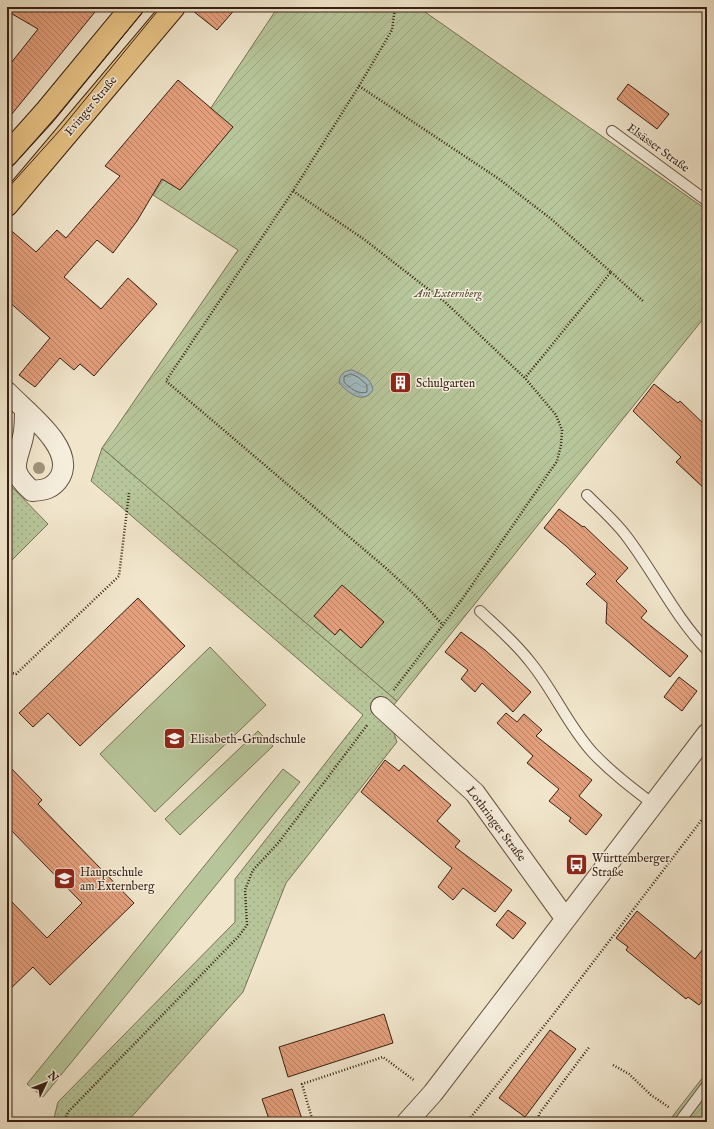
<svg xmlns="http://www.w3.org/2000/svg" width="714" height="1129" font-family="'IM FELL English',serif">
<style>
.grass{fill:url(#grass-dots);stroke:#777256}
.garden{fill:url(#garden-furrows);stroke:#777256}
.pitch{fill:#b7c69a;stroke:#777256}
.water{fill:url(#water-waves);stroke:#777d7d}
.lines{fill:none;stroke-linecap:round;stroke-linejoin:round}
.shore{stroke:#6c6e6b;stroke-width:1}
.building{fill:url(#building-back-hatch);stroke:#371f13}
.lane-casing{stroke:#665141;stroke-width:12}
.street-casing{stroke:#665141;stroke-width:22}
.primary-casing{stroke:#371f13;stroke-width:24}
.path{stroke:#371f13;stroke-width:2.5;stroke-dasharray:1 2;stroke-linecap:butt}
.lane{stroke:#f6efde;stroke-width:10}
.street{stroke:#f6efde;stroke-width:20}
.primary{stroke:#e8c386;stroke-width:22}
.tram{stroke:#371f13;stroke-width:1}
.tree{fill:#a0947d}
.labels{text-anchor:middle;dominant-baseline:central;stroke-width:3;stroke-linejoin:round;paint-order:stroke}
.street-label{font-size:12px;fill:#371f13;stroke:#f6efde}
.park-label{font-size:12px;font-style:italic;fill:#5d513c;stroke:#f6efde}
.poi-label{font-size:12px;fill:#371f13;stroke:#f6efde;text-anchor:start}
</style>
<defs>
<pattern id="grass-dots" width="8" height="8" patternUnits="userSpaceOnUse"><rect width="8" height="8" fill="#b7c69a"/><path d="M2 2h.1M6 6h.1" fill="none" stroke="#9eaa84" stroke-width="1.8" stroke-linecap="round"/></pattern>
<pattern id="garden-furrows" width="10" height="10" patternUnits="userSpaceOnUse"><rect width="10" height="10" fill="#b7c69a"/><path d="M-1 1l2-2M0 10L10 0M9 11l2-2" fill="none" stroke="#9eaa84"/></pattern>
<pattern id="water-waves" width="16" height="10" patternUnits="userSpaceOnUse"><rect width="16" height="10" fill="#a1bcc3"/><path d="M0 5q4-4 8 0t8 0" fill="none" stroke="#8ba1a7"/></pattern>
<pattern id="building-back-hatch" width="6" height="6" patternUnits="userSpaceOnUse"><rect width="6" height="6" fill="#e5a07d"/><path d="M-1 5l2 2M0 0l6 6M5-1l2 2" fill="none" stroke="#ba8265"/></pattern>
</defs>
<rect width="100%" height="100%" fill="#f1e6cc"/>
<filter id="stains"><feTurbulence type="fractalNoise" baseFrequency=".005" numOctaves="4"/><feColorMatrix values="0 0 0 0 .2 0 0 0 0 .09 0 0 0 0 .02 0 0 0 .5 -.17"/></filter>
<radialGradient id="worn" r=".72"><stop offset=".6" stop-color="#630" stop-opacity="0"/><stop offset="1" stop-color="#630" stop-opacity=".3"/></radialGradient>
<path class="grass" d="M102,448L397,701L387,713L397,742L286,883L243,992L127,1122H53L58,1102L235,922V879L363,715L91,481Z
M7,482L48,524L7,565Z"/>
<path class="garden" d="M278,7H418L707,210V314L397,701L102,448L238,250L153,195Z
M707,1072V1122H668Z"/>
<path class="pitch" d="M210,647L266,705L155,812L100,754Z
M258,731L273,746L180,835L165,819Z
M283,769L300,782L43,1097L27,1084Z"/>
<path class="water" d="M352,370C362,374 371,378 373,390C363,406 348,392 339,383C340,374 343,371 352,370Z"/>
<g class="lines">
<path class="shore" d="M351,374L358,377L367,385V392C358,395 350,388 344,382V377Z"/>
</g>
<path class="building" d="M7,7H99L7,120V68L38,29L7,11Z
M188,7H237L217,30Z
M178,80L233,127L180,190L162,179L137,221L113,253L97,240L64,277L101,309L128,278L157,304L94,376L80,364L74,370L60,358L35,387L19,375L50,338L7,300V227L36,252L57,230L66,238L120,176L105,166Z
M628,84L669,114L657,129L617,99Z
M654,384L678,403L680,401L707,427V491L676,462L681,457L633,411Z
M559,509L583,527L584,526L628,568L616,581L647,611L641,618L688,656L670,677L606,623L607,603L586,584L596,574L566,546L544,528Z
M342,585L384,622L361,648L340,629L335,635L314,616Z
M138,598L185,646L80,746L48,713L33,727L19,713Z
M461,632L485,650L531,692L513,712L482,683L475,692L461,679L468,670L445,652Z
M679,677L697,691L682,711L664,697Z
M506,713L517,722L524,714L542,730L536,736L592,780L579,796L602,815L586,835L569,821L571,818L549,801L559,789L527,763L533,756L497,723Z
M385,760L399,771L404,765L451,805L437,821L460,841L455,847L512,890L495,912L463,888L453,900L438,887L452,868L361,792Z
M7,764L42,800L38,804L134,903L50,985L33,967L7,992V897L47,938L82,903L7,826Z
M508,910L526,923L513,939L496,925Z
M637,911L695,959L707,944V995L699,1005L688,997L686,999L626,950L628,947L616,938Z
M384,1014L393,1043L288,1077L279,1047Z
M550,1030L576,1049L525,1117L499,1098Z
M292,1089L303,1122H270L262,1099Z"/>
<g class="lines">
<defs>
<path id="lane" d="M612,131L707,201
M587,495C600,508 616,522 627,537C655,574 675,617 707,650
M480,611C497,627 517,644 531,663C554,691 568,726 593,753C611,772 632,788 653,804
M682,1122L680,1121L707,1085"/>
<path id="street" d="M7,392C26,412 76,448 60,477C53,489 44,490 32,491C7,469 17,463 23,437C25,428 25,419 25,411
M381,707L475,793L565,918
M407,1122L433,1093L707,734"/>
<path id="primary" d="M7,155L47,110L132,7
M7,205L174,7"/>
</defs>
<use href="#lane" class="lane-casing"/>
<use href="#street" class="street-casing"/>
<use href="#primary" class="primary-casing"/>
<path class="path" d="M395,7L392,30L359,86L293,191L166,381L387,569L416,596L443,625
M359,86L499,179L550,218L611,272L525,378
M293,191L365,240L446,303L525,378L556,415L562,430L561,445L557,461L463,598L393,691
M611,272L644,302
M7,672L16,674L119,576L129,493
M613,1065L629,1074L651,1095L670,1108
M63,1122L69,1111L239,936L247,925L245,890L253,870L279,842L368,724
M313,1122L302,1084L383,1057L415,1081
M467,1122L552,1016L707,813
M538,1122L539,1114L590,1046"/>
<use href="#lane" class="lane"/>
<use href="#street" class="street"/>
<use href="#primary" class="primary"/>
<path class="tram" d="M7,172L52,123L147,7
M7,189L61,129L161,7"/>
</g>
<circle class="tree" cx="39" cy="468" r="6"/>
<defs>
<symbol id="building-square" viewBox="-11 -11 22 22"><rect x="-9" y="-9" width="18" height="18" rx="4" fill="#8f2418" stroke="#f6efde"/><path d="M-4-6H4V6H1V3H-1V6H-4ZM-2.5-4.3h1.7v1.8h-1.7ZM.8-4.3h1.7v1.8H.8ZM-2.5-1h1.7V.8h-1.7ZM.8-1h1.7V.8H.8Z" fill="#fff"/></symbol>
<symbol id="school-square" viewBox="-11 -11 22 22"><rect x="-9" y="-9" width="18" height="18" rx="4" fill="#8f2418" stroke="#f6efde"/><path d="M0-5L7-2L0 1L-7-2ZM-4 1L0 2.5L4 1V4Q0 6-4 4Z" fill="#fff"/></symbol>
<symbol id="bus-square" viewBox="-11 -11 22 22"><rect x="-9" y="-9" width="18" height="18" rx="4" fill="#8f2418" stroke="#f6efde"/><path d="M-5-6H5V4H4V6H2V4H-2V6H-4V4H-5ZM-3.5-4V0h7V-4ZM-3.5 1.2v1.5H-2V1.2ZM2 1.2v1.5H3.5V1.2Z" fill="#fff"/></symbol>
</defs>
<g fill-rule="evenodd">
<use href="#building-square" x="388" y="370" width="25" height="25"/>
<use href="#school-square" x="162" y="726" width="25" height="25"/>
<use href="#bus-square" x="564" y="852" width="25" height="25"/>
<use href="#school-square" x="52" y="866" width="25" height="25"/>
</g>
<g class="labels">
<g class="street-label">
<text transform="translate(91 106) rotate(-50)">Evinger Straße</text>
<text transform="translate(658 148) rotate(36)">Elsässer Straße</text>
<text transform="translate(496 824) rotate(53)">Lothringer Straße</text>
</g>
<g class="park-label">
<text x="448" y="293">Am Externberg</text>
</g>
<g class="poi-label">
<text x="416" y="383">Schulgarten</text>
<text x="190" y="739">Elisabeth-Grundschule</text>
<text x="592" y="858">Württemberger<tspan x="592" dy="14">Straße</tspan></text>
<text x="80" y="872">Hauptschule<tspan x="80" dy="14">am Externberg</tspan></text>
</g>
</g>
<rect width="714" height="1129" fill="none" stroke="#f1e6cc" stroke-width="24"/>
<rect x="8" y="8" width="698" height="1113" fill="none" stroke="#371f13" stroke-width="2"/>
<rect x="12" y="12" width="690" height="1105" fill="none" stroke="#371f13"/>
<g transform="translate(46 1083) rotate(47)" stroke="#f6efde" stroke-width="3" paint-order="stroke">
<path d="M0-3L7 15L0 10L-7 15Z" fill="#371f13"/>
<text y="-6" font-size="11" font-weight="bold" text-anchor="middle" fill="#371f13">N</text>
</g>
<rect width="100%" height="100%" filter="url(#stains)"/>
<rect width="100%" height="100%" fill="url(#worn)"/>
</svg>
